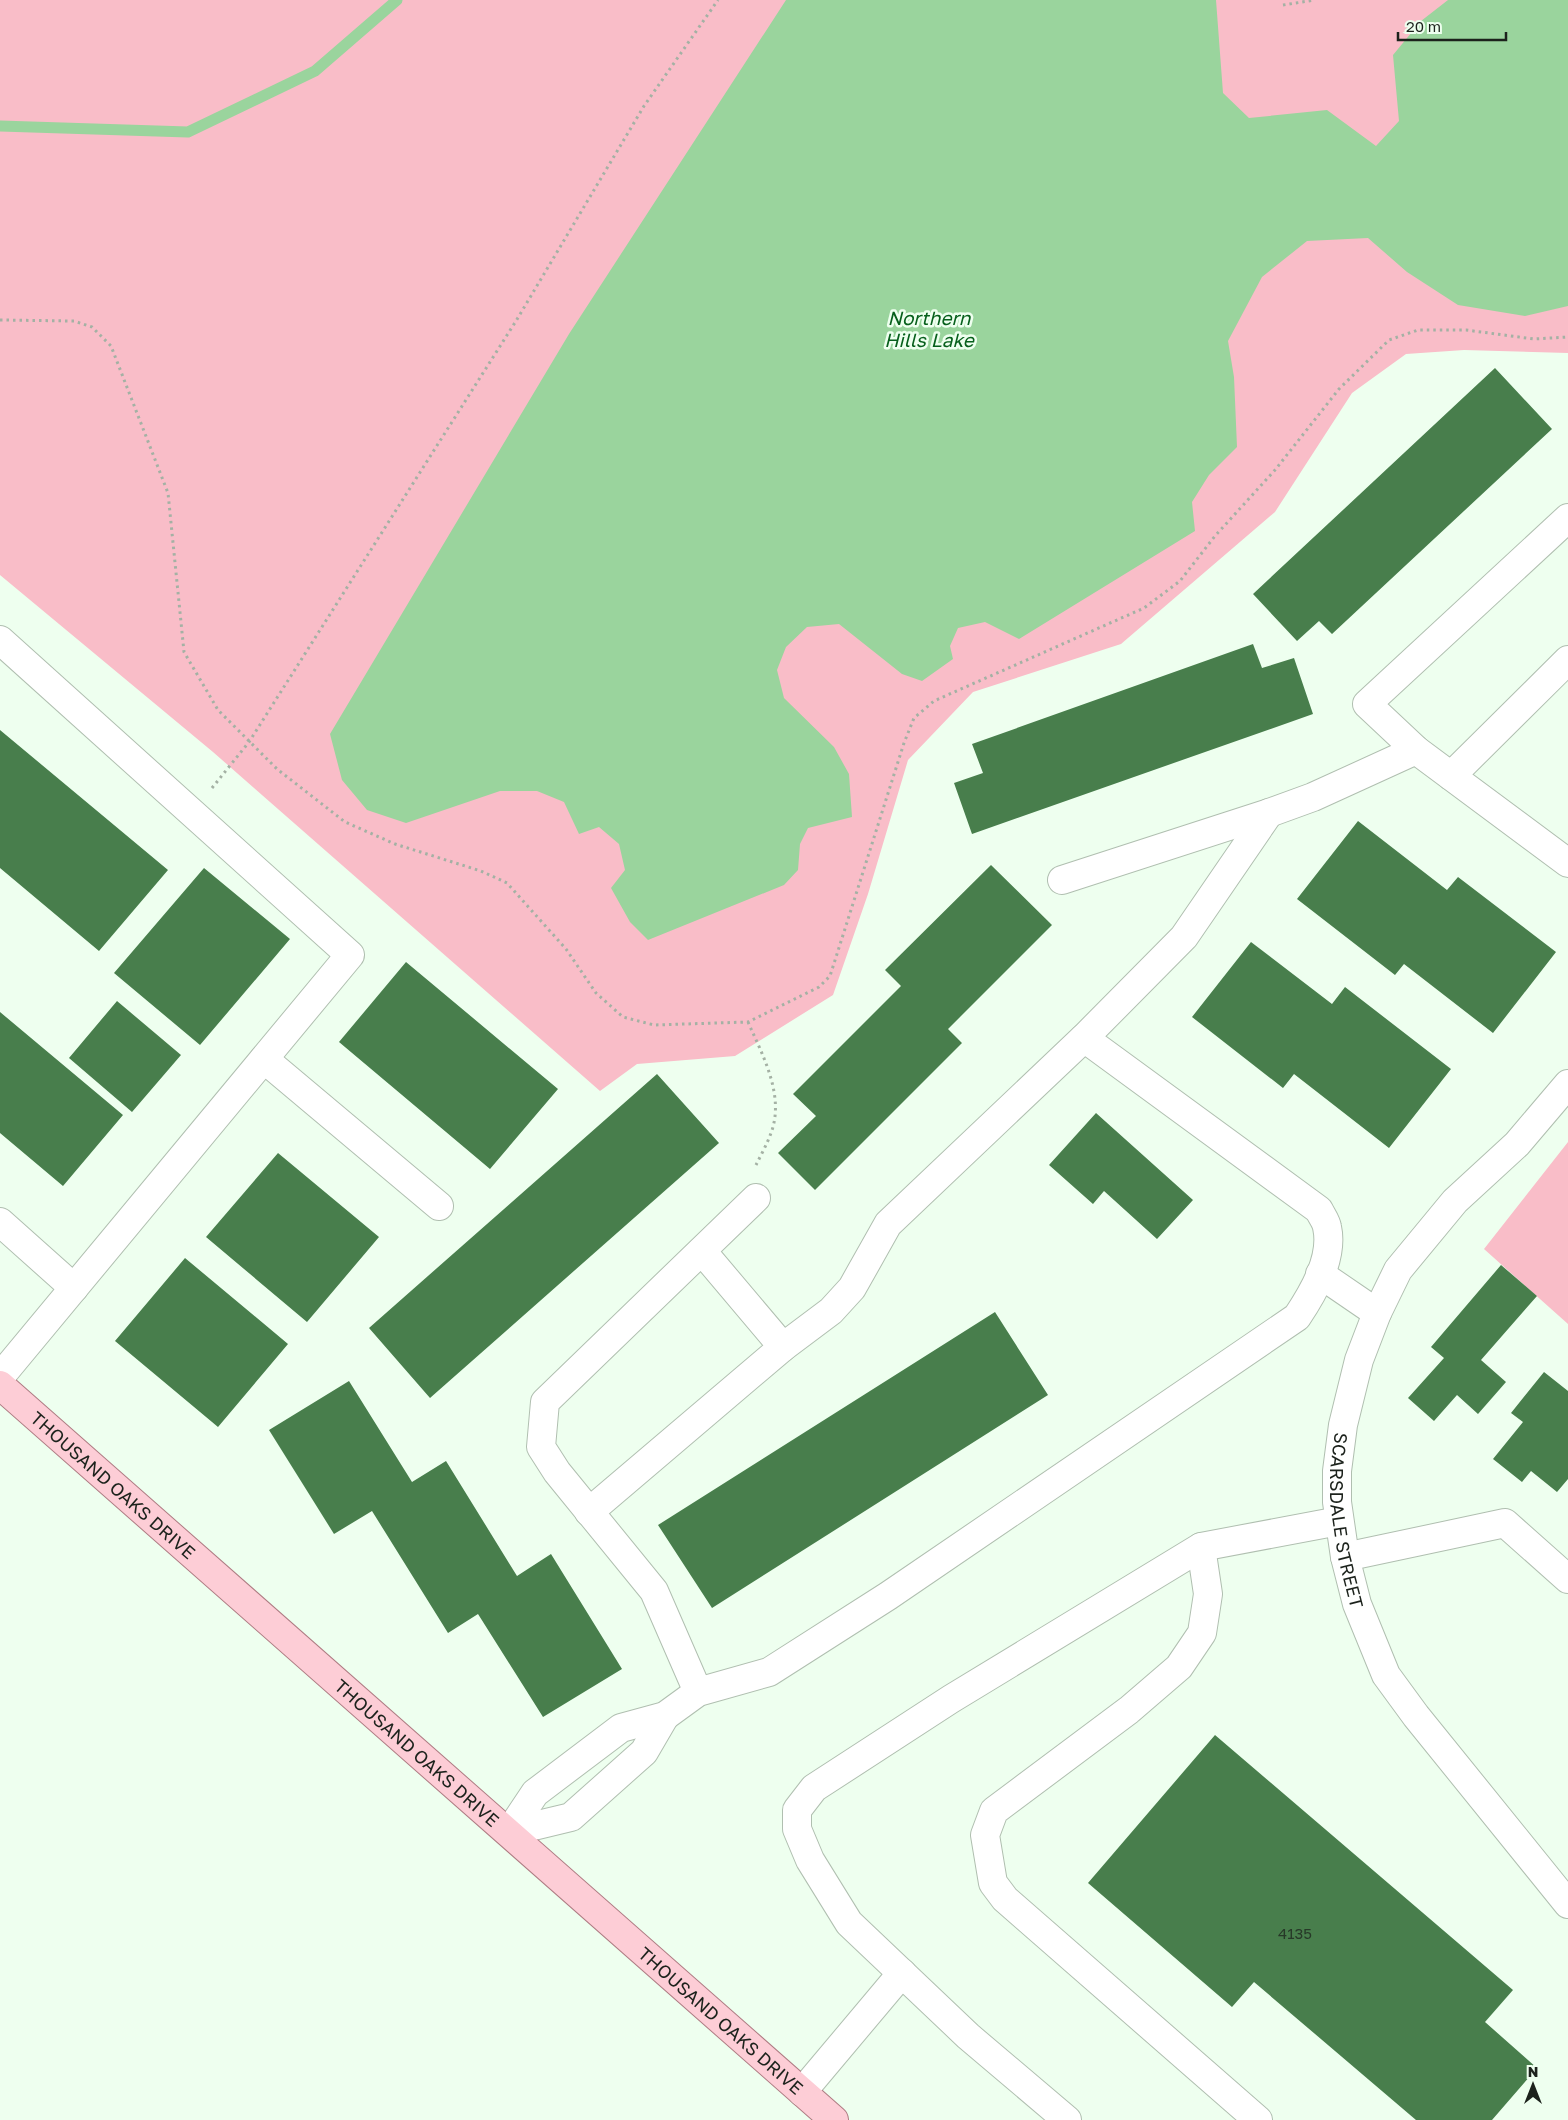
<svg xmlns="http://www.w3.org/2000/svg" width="1568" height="2120" font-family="'Golos Text',sans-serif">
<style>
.green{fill:#f9bdc8}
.water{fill:#9ad49d}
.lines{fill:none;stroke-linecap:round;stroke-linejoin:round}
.stream{stroke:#9ad49d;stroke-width:11}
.building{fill:#487e4c}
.minor-casing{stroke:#b0bfb0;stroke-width:30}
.major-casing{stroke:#ae7c83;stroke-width:30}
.path{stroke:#a4b1a4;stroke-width:3;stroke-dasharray:2.5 4;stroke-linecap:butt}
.minor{stroke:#fff;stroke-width:28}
.major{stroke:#fdcdd6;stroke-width:28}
.labels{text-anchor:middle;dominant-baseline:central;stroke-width:5;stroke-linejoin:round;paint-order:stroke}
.number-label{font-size:15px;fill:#273928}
.street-label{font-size:18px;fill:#1c221c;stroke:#eeffef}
.water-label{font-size:19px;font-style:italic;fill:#07601c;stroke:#eeffef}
</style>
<rect width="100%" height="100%" fill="#eeffef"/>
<path class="green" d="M0,0H1568V353L1464,350L1406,354L1352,393L1275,512L1121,644L973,692L908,760L868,894L833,995L735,1056L637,1064L600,1091L213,752L0,575Z
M1568,1142V1324L1484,1249Z"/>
<path class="water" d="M786,0H1216L1223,93L1249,118L1327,110L1376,146L1399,121L1393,55L1421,21L1448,0H1568V306L1525,316L1458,305L1407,272L1368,238L1307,241L1262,277L1228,341L1234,377L1237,447L1209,475L1192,502L1195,531L1019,639L985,622L958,628L950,646L953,659L922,681L902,674L839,624L807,627L786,647L777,670L784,698L834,747L849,774L852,817L808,828L800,844L798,870L784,885L648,940L630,922L611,888L625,870L619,844L599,827L579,834L564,802L537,791H500L406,823L367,810L342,780L330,734L569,334Z"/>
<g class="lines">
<path class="stream" d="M0,126L188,132L315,71L397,0"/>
</g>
<path class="building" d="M1495,368L1552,429L1332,634L1319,621L1297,641L1253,594Z
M1253,644L1262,668L1294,658L1313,714L972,834L954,783L983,773L972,744Z
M0,730L168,870L99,951L0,868Z
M1358,821L1447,890L1458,877L1556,952L1493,1033L1404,964L1395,975L1297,899Z
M991,865L1052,925L948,1029L962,1043L815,1190L778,1153L816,1116L793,1094L901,986L885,970Z
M204,868L290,939L200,1045L114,973Z
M1251,942L1332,1004L1345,987L1451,1069L1389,1148L1294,1074L1283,1088L1192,1017Z
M406,962L558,1089L490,1169L339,1042Z
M117,1001L181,1055L132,1112L69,1058Z
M0,1012L123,1115L63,1186L0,1133Z
M657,1074L719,1143L430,1398L369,1328Z
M1096,1113L1193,1200L1157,1239L1104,1191L1093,1204L1049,1165Z
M278,1153L379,1237L307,1322L206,1237Z
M185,1258L288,1344L218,1427L115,1341Z
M1501,1265L1537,1296L1481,1360L1506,1382L1478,1414L1457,1395L1434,1421L1408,1398L1444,1358L1431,1347Z
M995,1312L1048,1395L712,1608L658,1525Z
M1544,1372L1568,1391V1479L1557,1492L1531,1471L1522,1482L1493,1459L1523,1422L1511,1413Z
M349,1381L412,1482L446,1461L517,1576L551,1554L622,1669L543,1717L478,1614L448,1633L372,1511L334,1534L269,1430Z
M1215,1735L1513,1990L1485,2022L1537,2068L1492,2120H1416L1254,1982L1232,2007L1088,1883Z"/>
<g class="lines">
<defs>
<g id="minor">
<path d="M1568,518L1367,704L1416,750L1568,863"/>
<path d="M0,640L350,955L0,1377"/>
<path d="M1451,776L1568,660"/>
<path d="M1062,880L1269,813L1313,797L1416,750"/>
<path d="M264,1059L439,1206"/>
<path id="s1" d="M1568,1084L1517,1144L1455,1201L1398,1270L1377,1313L1359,1360L1343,1425L1337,1471V1502L1345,1557L1357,1604L1386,1675L1416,1716L1568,1904"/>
<path d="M0,1222L74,1288"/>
<path d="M702,1251L783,1347"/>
<path d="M1320,1274L1377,1313"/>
<path d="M589,1512L783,1347L831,1311L852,1288L888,1224L1084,1038L1184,937L1269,813"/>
<path d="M1201,1547L1208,1594L1202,1633L1179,1667L1129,1710L994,1811L985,1835L993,1883L1005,1899L1258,2120"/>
<path d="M1345,1557L1505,1523L1568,1579"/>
<path d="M698,1692L654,1591L557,1472L541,1447L545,1402L756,1198"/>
<path d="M509,1832L535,1793L621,1728L665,1716L698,1692L769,1672L888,1596L1297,1317C1313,1293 1334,1258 1327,1227C1326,1221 1321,1215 1319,1210L1084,1038"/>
<path d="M509,1832L571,1817L644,1752L665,1716"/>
<path d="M802,2092L902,1973"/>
<path d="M1067,2120L968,2036L849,1923L810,1860L797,1829V1810L814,1788L951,1699L1201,1547L1339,1521"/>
</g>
<g id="major">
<path id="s2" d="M0,1385L834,2120"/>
</g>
</defs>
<use href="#minor" class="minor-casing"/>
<use href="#major" class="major-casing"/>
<path class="path" d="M1283,5L1315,0
M0,320L74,321L92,327L111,346L168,493L184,652L218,710L277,769L345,822L395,844L481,871L507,883L566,949L596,993L623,1017L654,1025L748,1022L819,987L830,976L904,743L914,718L934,701L1144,608L1180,581L1215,536L1275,470L1339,389L1389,340L1418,330H1466L1534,339L1568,337
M212,788L249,742L516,321L644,106L718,0
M748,1022C763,1056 785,1096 771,1133C767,1144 761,1155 756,1165"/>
<use href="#minor" class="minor"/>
<use href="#major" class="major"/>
</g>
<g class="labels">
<g class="number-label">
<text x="1295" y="1933">4135</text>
</g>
<g class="street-label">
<text stroke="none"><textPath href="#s2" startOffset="151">THOUSAND OAKS DRIVE</textPath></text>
<text stroke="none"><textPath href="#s1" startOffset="514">SCARSDALE STREET</textPath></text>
<text stroke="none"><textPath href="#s2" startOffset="556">THOUSAND OAKS DRIVE</textPath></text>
<text stroke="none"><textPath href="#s2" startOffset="961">THOUSAND OAKS DRIVE</textPath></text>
</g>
<g class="water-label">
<text x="929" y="317">Northern<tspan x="929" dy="22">Hills Lake</tspan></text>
</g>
</g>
<g transform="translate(1533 2085)" stroke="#eeffef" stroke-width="4" paint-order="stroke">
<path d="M0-4L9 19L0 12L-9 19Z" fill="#1c221c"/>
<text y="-8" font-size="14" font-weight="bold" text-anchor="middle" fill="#1c221c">N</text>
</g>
<path d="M1398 32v8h108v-8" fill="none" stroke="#1c221c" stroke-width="2.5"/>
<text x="1406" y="32" font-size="15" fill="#1c221c" stroke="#eeffef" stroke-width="4" paint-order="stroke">20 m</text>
</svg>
